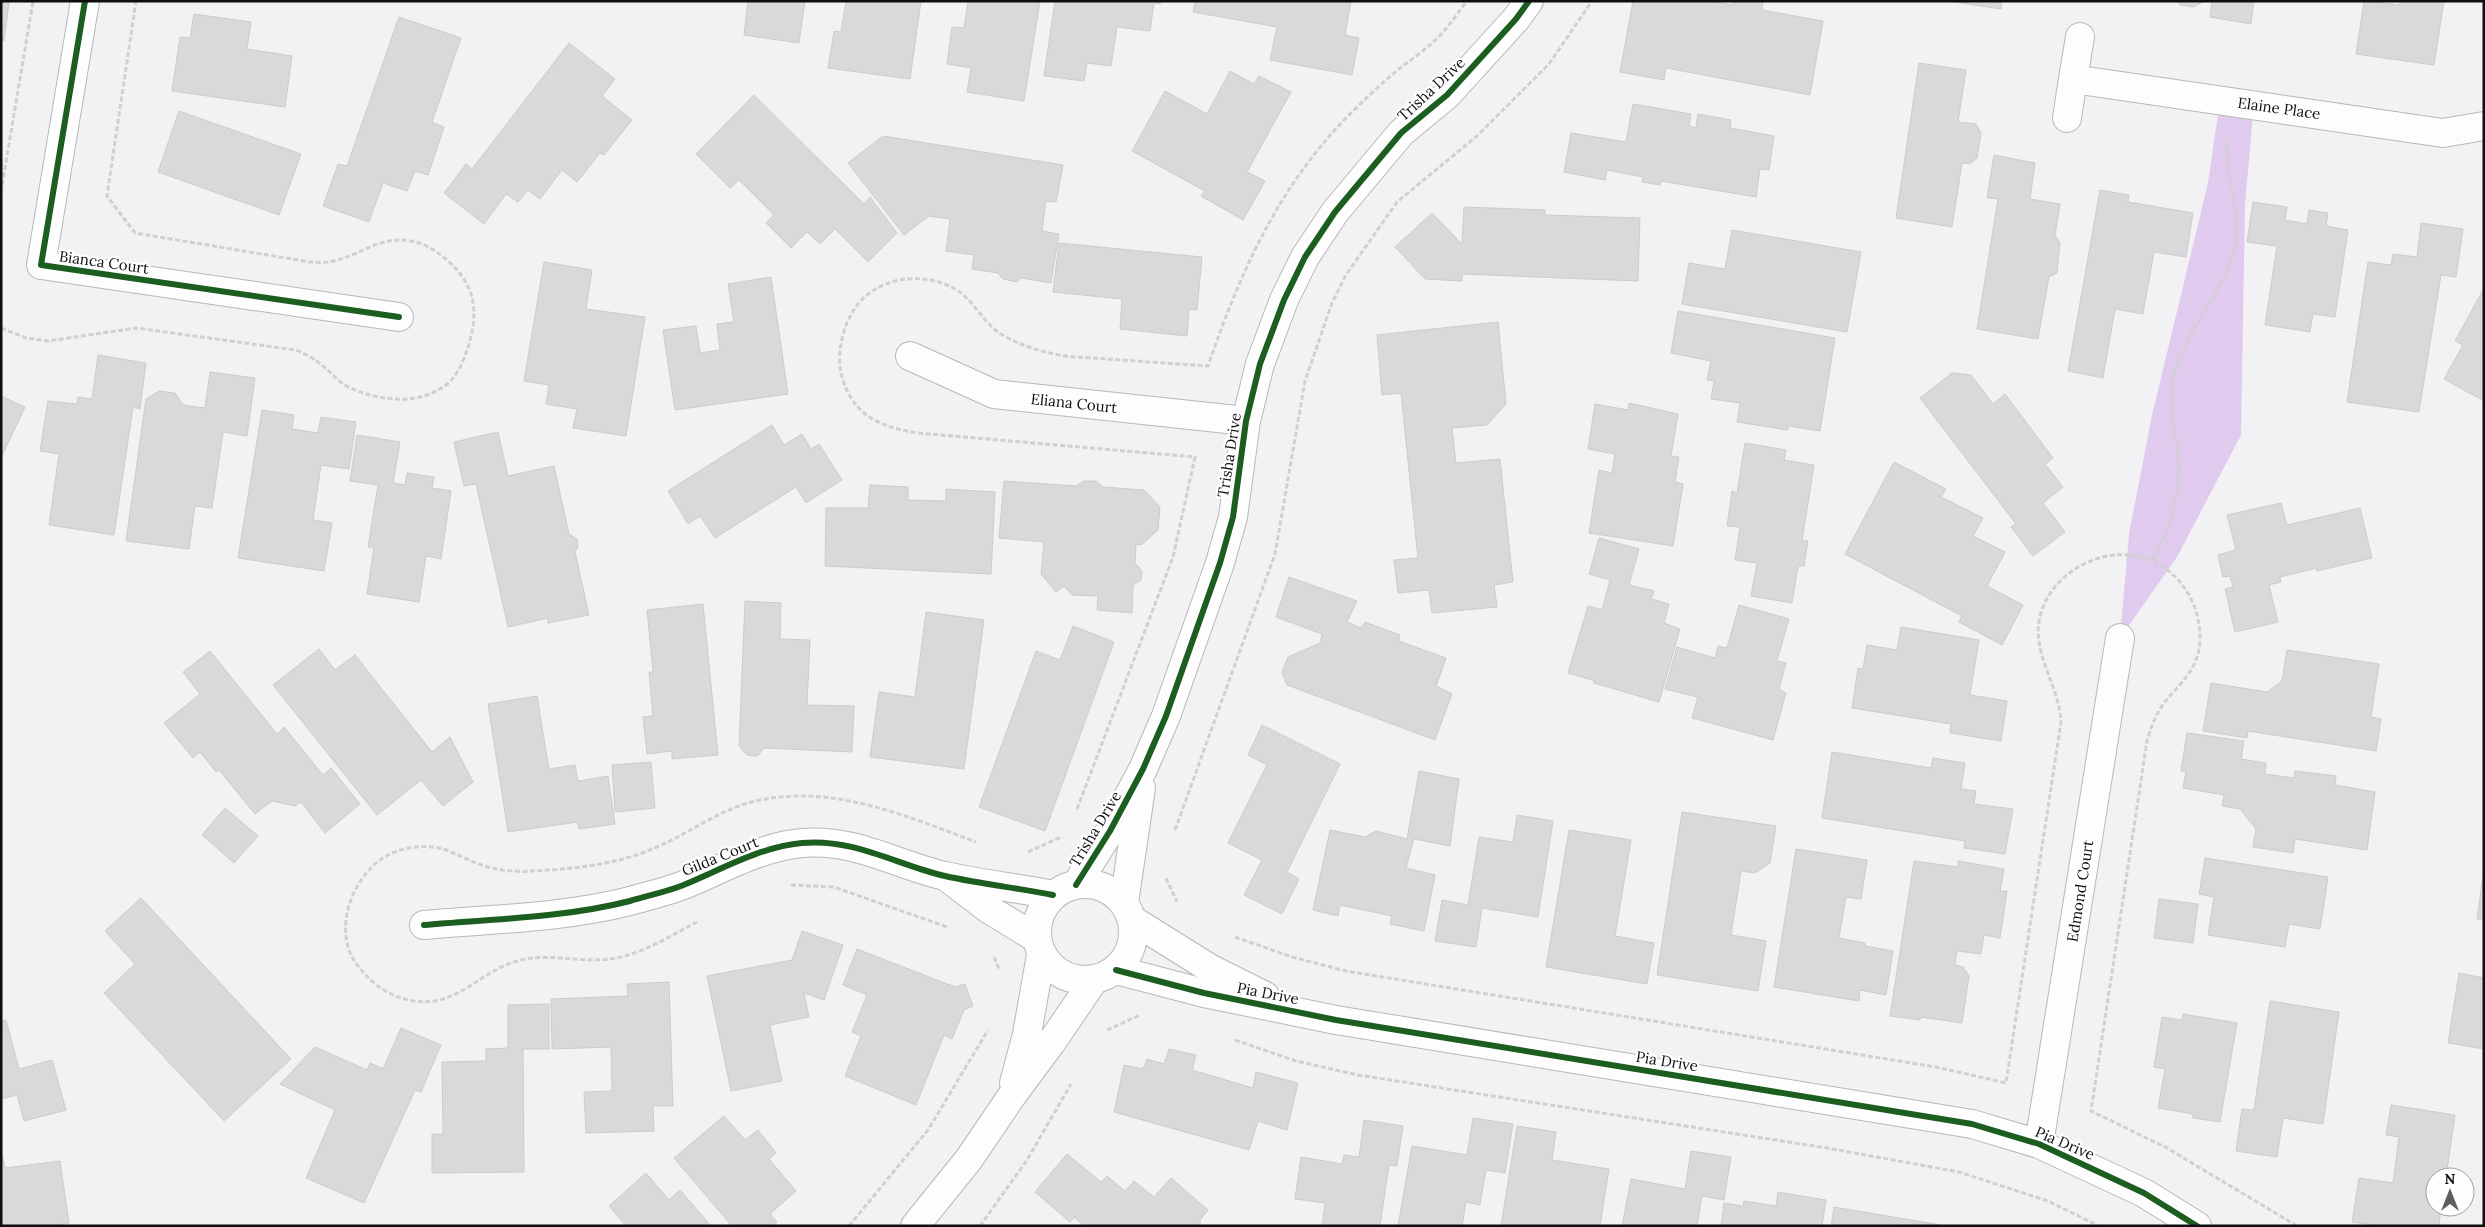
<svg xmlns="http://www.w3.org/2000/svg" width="2485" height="1227" font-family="Lora,serif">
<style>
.green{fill:#e0cbef}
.building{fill:#d9d8db;stroke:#cccbce}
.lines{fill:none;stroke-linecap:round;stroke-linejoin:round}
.street-casing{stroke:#b8b7b9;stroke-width:30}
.path{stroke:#d0d0d0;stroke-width:3;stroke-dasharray:5 2.5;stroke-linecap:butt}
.street{stroke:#fdfdfd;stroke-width:28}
.cycleway-casing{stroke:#fffeff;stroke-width:9}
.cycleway{stroke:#1b5e20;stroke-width:6}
.labels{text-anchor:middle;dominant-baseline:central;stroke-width:4.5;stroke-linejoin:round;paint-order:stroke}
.street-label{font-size:15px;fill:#0e0d0f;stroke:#fffeff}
</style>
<rect width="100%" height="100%" fill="#f2f1f4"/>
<path class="green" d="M2220,100L2254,104L2245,204L2241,435L2177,557L2120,638L2129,534L2152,415L2208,183Z"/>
<path class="building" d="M748,1H805L799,43L744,35Z
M846,1H921L910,79L828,68L834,31L841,32Z
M968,1H1040L1024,101L967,92L971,68L947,64L952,27L964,28Z
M1055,1H1161L1160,4L1154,3L1150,31L1117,27L1111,66L1087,63L1084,81L1044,76Z
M1195,1H1351L1345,35L1359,38L1352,75L1270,60L1277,27L1193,12Z
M1633,1H1710L1732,5L1733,1H1763L1762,10L1823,21L1810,95L1666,68L1664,80L1620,72Z
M1948,1H2002L2001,9Z
M2178,1H2204L2194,7L2180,5Z
M2212,1H2254L2251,24L2210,17Z
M2364,1L2399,5L2400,1H2444L2434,65L2356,54Z
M1,2L9,3L4,41H1Z
M194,14L251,22L247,49L292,56L285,107L172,91L180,37L190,38Z
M399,17L461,38L432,122L444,127L428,175L415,171L407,191L383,183L369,222L323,206L338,164L347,166Z
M569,43L615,79L602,96L632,120L604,155L600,153L577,182L562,170L540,199L528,190L518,202L506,194L484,224L444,193L466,164L472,169Z
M1919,63L1966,70L1958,122L1976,124L1981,133L1977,158L1970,164L1962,163L1952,227L1896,218Z
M1230,71L1254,84L1259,76L1291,92L1247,172L1265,181L1243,220L1201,196L1205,191L1132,151L1165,91L1207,114Z
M754,95L864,204L870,197L897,233L868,262L835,229L820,244L807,232L791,248L766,223L774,215L739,180L730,188L696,154Z
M1633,104L1691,114L1689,126L1696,128L1698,114L1731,120L1730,128L1774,136L1769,170L1760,169L1756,197L1661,181L1660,185L1642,182L1643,177L1607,170L1605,180L1564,172L1571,133L1626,142Z
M179,111L301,154L279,215L158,172Z
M883,136L1063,165L1056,202L1046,201L1042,231L1059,234L1051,283L1022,278L1017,282L1003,279L998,273L972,269L974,255L946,251L950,219L929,216L904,235L848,163Z
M1994,155L2035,163L2030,199L2060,204L2055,235L2060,243L2057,273L2049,277L2038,339L1977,329L1998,199L1987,198Z
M2100,190L2129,195L2128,202L2193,213L2186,257L2154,252L2143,314L2115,309L2103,378L2068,371Z
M2253,202L2287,207L2285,220L2307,224L2309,210L2328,213L2326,226L2348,230L2335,317L2313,314L2310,332L2265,325L2277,246L2247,242Z
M1464,207L1545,210V215L1640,218L1638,281L1462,274V281L1425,279L1395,247L1432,213L1462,244Z
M2421,223L2463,229L2456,277L2441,275L2419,412L2347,402L2368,262L2391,265L2393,254L2417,257Z
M1732,230L1861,252L1847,332L1682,304L1689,263L1725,269Z
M1059,243L1202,257L1197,310L1189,309L1187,336L1120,329L1122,299L1053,292Z
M544,262L592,270L586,309L645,317L626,436L573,428L577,409L546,404L549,385L524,381Z
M771,277L788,394L675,410L663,330L696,326L700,353L720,350L717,324L734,322L728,284Z
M2484,288V401L2444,379L2463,345L2455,341Z
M1678,311L1835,338L1820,431L1788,426V430L1737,422L1740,403L1711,399L1714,381L1707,380L1711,361L1671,353Z
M1498,322L1506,404L1487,425L1452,428L1456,463L1500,459L1513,582L1494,585L1497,607L1432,613L1429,590L1398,593L1394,560L1418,558L1401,393L1382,395L1377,335Z
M98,355L146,363L140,409L133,407L114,535L49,525L59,454L40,451L48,401L77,404L78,397L92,399Z
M210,372L255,378L247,436L223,432L212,508L195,506L189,549L126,541L146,399L159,391L175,393L183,405L205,408Z
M1952,373L1971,375L1993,404L2005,394L2053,458L2045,464L2063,487L2043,503L2065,532L2033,556L2011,527L2016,524L1920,398Z
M1,396L25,407L1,458Z
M1629,403L1678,414L1671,456L1679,457L1675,482L1683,484L1673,546L1589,533L1599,470L1612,473L1615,454L1588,449L1595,404L1628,410Z
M262,410L294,415L292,429L318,433L321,417L356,422L349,469L321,465L313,520L332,523L324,571L238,558Z
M772,425L784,445L802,434L811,449L819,444L842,480L806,503L796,487L715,538L700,516L688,524L668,491Z
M498,432L508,476L554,466L569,534L577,539L578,547L575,552L589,615L548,623V618L508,627L476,484L464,486L454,442Z
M357,435L400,442L393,483L405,485L407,473L434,477L432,488L451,491L441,559L426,556L419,602L367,594L374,547H368L378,485L350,481Z
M1745,443L1786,450L1784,460L1814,465L1802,541H1808L1804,566H1798L1792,603L1751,596L1757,563L1735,560L1740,527L1727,526L1732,491L1737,493Z
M1894,462L1946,489L1941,497L1983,518L1973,536L2005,552L1987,586L2023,605L2002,645L1959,622L1962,616L1845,554Z
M1004,481L1076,486L1084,481H1096L1103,487L1144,490L1160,507L1158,530L1141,545L1136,544L1135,563L1142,571L1141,580L1133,585L1132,613L1097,610L1098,596L1072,595L1064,586L1056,592L1041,574L1044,542L999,538Z
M870,485L908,487V500L946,501V489L995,492L991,574L825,566L826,508H868Z
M2281,503L2287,525L2360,508L2372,558L2317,571V568L2280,577L2281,582L2269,585L2278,622L2235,632L2225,589L2233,587L2230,576L2223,577L2218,555L2236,550L2227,515Z
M1599,538L1639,549L1629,585L1654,591L1651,599L1669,604L1664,623L1680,629L1659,702L1594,683L1595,681L1568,673L1588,606L1602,610L1610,580L1589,574Z
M1289,577L1357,601L1347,622L1361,628L1365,622L1400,635L1399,641L1446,658L1436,686L1452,694L1435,740L1287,685L1282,673L1288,657L1320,643L1322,634L1276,617Z
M745,601L781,603L780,639L810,640L807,705L854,706L852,752L765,748L757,756L747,755L739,746Z
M703,604L718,755L672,759V751L647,754L643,717L653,716L649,672H653L647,610Z
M1739,605L1789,619L1777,661L1786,663L1779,689L1786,693L1773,740L1692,718L1698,697L1665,689L1677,647L1715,658L1718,646L1727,648Z
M926,612L984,620L964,769L870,757L879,692L915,697Z
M1073,626L1114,642L1045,831L979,807L1036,651L1060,660Z
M1901,627L1979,640L1970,695L2007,701L2001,741L1950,733L1951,724L1852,708L1858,668L1863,669L1867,645L1897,650Z
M319,649L335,670L355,655L432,752L450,737L473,782L443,806L421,780L377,815L273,685Z
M2287,650L2379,664L2371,717L2381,719L2376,751L2248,731L2247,738L2203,731L2211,683L2267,692L2282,681Z
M210,651L277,734L284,727L323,775L331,768L360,804L325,833L301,802L295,806L272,801L255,814L219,770L216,772L200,752L193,758L164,723L200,694L183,672Z
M537,696L549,769L575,765L578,781L608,776L615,824L579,829L578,822L508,832L488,704Z
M1262,725L1340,764L1287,872L1299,879L1282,914L1244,895L1262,860L1228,843L1267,765L1248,755Z
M2187,733L2244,741L2241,759L2266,763L2265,774L2294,778L2295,771L2336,776L2335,785L2375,792L2367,850L2295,839L2293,853L2253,847L2256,829L2240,809L2222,806L2224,795L2183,788L2186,771H2181Z
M1832,752L1931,768L1933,758L1965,763L1961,789L1976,791L1974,804L2013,809L2005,854L1964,848L1965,841L1822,818Z
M651,762L655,808L615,812L612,765Z
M1419,771L1459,779L1450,846L1414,839L1406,868L1435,875L1424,931L1390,924L1392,916L1340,905L1338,916L1313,910L1330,830L1365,837L1376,831L1407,839Z
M225,808L258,836L234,863L202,835Z
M1682,812L1776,826L1770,863L1755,873L1741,871L1731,935L1766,941L1758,991L1657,975Z
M1517,815L1553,821L1538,917L1482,908L1476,947L1435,941L1442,900L1468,905L1479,837L1513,842Z
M1569,830L1631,840L1615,936L1654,943L1647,984L1546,967Z
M1796,849L1867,860L1861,899L1846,897L1839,938L1865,943V946L1893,951L1886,995L1860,990L1859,1001L1774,987Z
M2205,858L2328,877L2320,929L2289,924L2285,947L2208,935L2214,897L2199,894Z
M1914,861L1958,867V861L2004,869L2000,891H2007L2000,938L1984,935L1981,954L1957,951L1955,965L1963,967L1969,976L1962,1023L1921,1017L1920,1020L1890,1016Z
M2484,869V920L2477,919Z
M141,898L291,1059L224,1121L104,993L135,964L105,931Z
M2159,899L2198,904L2193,943L2154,938Z
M802,931L843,945L824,1000L804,993L809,1017L770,1025L782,1081L731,1091L707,976L792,960Z
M857,949L955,987L965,984L973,1006L964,1010L952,1039L944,1035L916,1105L845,1076L861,1036L852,1032L867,995L843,985Z
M2459,973L2484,978V1049L2448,1043Z
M669,982L673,1106H653L654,1131L586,1133L584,1092L612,1091L611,1047L552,1049L551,999L628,996L627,984Z
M2270,1001L2339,1012L2323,1124L2283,1118L2277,1157L2236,1151L2242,1109L2254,1110Z
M549,1004V1049H523L524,1172L432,1173V1134H443L442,1062L486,1061V1049L508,1048V1005Z
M2183,1014L2237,1023L2220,1122L2193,1118V1114L2158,1108L2165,1069L2154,1067L2162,1017L2182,1020Z
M6,1020L19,1069L52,1060L66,1110L24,1121L17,1095L1,1099V1021Z
M401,1028L441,1045L421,1092L415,1090L364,1203L306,1178L335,1110L280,1084L315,1047L367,1070L370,1063L383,1069Z
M1169,1049L1196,1055L1192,1070L1253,1088L1256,1072L1298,1083L1287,1130L1258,1121L1249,1150L1114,1112L1124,1065L1143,1069L1147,1059L1164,1064Z
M2391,1105L2455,1115L2446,1177H2435V1207H2441L2439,1226H2380L2352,1222L2359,1178L2393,1183L2399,1137L2386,1135Z
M724,1116L745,1140L758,1130L776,1153L769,1159L796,1191L770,1214L777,1222L773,1226H732L674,1158Z
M1473,1118L1513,1124L1505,1173L1486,1170L1480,1205L1466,1202L1462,1226H1398L1412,1146L1467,1155Z
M1364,1120L1403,1126L1397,1166L1389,1165L1380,1226H1322L1325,1203L1295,1199L1301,1157L1342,1164L1344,1155L1359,1157Z
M1517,1126L1556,1132L1552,1160L1609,1169L1600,1226H1501Z
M1,1151L5,1168L60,1161L69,1223L50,1226H1Z
M1691,1151L1731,1157L1724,1200L1702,1196L1697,1226H1622L1631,1179L1685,1189Z
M1067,1154L1101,1182L1107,1176L1125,1191L1134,1181L1154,1197L1171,1178L1208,1210L1200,1220V1226H1084L1074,1217L1070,1222L1035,1192Z
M646,1173L669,1200L680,1190L711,1226H626L609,1206Z
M1778,1192L1826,1200L1822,1226H1721L1724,1203L1743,1206L1744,1201L1776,1206Z
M1834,1207L1941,1225L1831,1226Z"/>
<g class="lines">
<defs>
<path id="street" d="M85,1L41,265L399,317
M2080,37L2073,79L2443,133L2484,126
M2067,118L2073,79
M910,356L994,394L1246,421
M948,878L990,910L1036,938
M1037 932a48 48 0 1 1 96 0a48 48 0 1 1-96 0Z
M1076,885L1110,831L1143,769L1166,716L1220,563L1233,517L1246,421L1260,364L1284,300L1305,257L1335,212L1401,133L1447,95L1516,19L1529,1
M1124,903L1141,788
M1131,919L1211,969L1265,996
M424,925C492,919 563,918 630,901C647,896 665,892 681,886C721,870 759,847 802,843C854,838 897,865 945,876C981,884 1018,888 1053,895
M1116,970L1204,993L1336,1020L1972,1124L2039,1144L2144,1193L2197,1226
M1014,1083L1027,1034L1041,955
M2039,1144L2120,638
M915,1226L969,1159L1011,1097L1051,1043L1094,980"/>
</defs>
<use href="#street" class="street-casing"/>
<path class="path" d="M1,192L33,1
M1,328L26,338L48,341L136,328L296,350C320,360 324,368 342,383C353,391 371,396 385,398C405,401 425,399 443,387C454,381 462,365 466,353C479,317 478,287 448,261C439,253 428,245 416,242C380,233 362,256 329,262C323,263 316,262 310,262L135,233L107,196L136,1
M2152,560C2170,531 2182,488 2178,454C2176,431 2168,409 2172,386C2181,333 2223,297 2235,245C2242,213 2224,173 2227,139
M1077,809L1173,557L1195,457L918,433C885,428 856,418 844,383C835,360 841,331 853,311C875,275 929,269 961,293C976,305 984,323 1001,334C1016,343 1032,349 1050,353C1068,358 1088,357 1106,359C1140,361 1174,364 1208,366C1240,273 1277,189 1347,117C1364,100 1382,83 1400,68C1415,57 1432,45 1444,31C1452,22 1459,11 1467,1
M1175,830L1275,554L1305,381L1332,303L1346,275L1397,202L1477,136L1549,64L1592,1
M1028,852L1061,837
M1166,878L1177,902
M791,885L834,887L947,927
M697,922C670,936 641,955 610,959C581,963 549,953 521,960C481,969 458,1008 414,1001C398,998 386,993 374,983C361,971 350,959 347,942C341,915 354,884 373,866C391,848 422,842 446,850C462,856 476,865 493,868C505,871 520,872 532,871C572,869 615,865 652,849C685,836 714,813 748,803C826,781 904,815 976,842
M1235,937L1292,957L1346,971L1936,1067L2006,1083L2061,722C2059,683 2029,651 2041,613C2047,592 2063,575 2082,565C2141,534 2202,577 2200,642C2198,670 2180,683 2164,703C2156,714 2151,727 2147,741L2091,1111L2167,1148L2297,1226
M994,957L999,969
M1107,1030L1140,1015
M1235,1040L1296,1061L1358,1075L1827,1148L1959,1172L2048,1201L2099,1226
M849,1226L928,1130L988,1030
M980,1226L1027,1160L1071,1084"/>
<use href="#street" class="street"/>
<defs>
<path id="cycleway" d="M85,1L41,265L399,317
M1076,885L1110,831L1143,769L1166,716L1220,563L1233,517L1246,421L1260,364L1284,300L1305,257L1335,212L1401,133L1447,95L1516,19L1529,1
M424,925C492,919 563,918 630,901C647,896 665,892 681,886C721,870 759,847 802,843C854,838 897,865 945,876C981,884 1018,888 1053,895
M1116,970L1204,993L1336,1020L1972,1124L2039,1144L2144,1193L2197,1226"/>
</defs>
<use href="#cycleway" class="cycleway-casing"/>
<use href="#cycleway" class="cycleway"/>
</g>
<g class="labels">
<g class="street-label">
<text transform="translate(1431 89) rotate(-43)">Trisha Drive</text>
<text transform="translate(2279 108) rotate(8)">Elaine Place</text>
<text transform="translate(104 262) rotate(8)">Bianca Court</text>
<text transform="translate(1074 403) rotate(6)">Eliana Court</text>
<text transform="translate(1229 455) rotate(-81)">Trisha Drive</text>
<text transform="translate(1095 829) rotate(-59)">Trisha Drive</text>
<text transform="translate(720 856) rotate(-22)">Gilda Court</text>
<text transform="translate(2080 891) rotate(-81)">Edmond Court</text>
<text transform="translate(1268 993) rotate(11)">Pia Drive</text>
<text transform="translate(1667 1061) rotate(9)">Pia Drive</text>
<text transform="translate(2065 1143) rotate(23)">Pia Drive</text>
</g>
</g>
<rect width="2485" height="1227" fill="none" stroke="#0e0d0f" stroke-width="5"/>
<g transform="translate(2450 1192)"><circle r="24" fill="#fffeff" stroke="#9f9e9f"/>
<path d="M0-4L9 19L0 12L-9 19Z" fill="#5e5d5f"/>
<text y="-8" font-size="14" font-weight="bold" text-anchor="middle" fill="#0e0d0f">N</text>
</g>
</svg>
